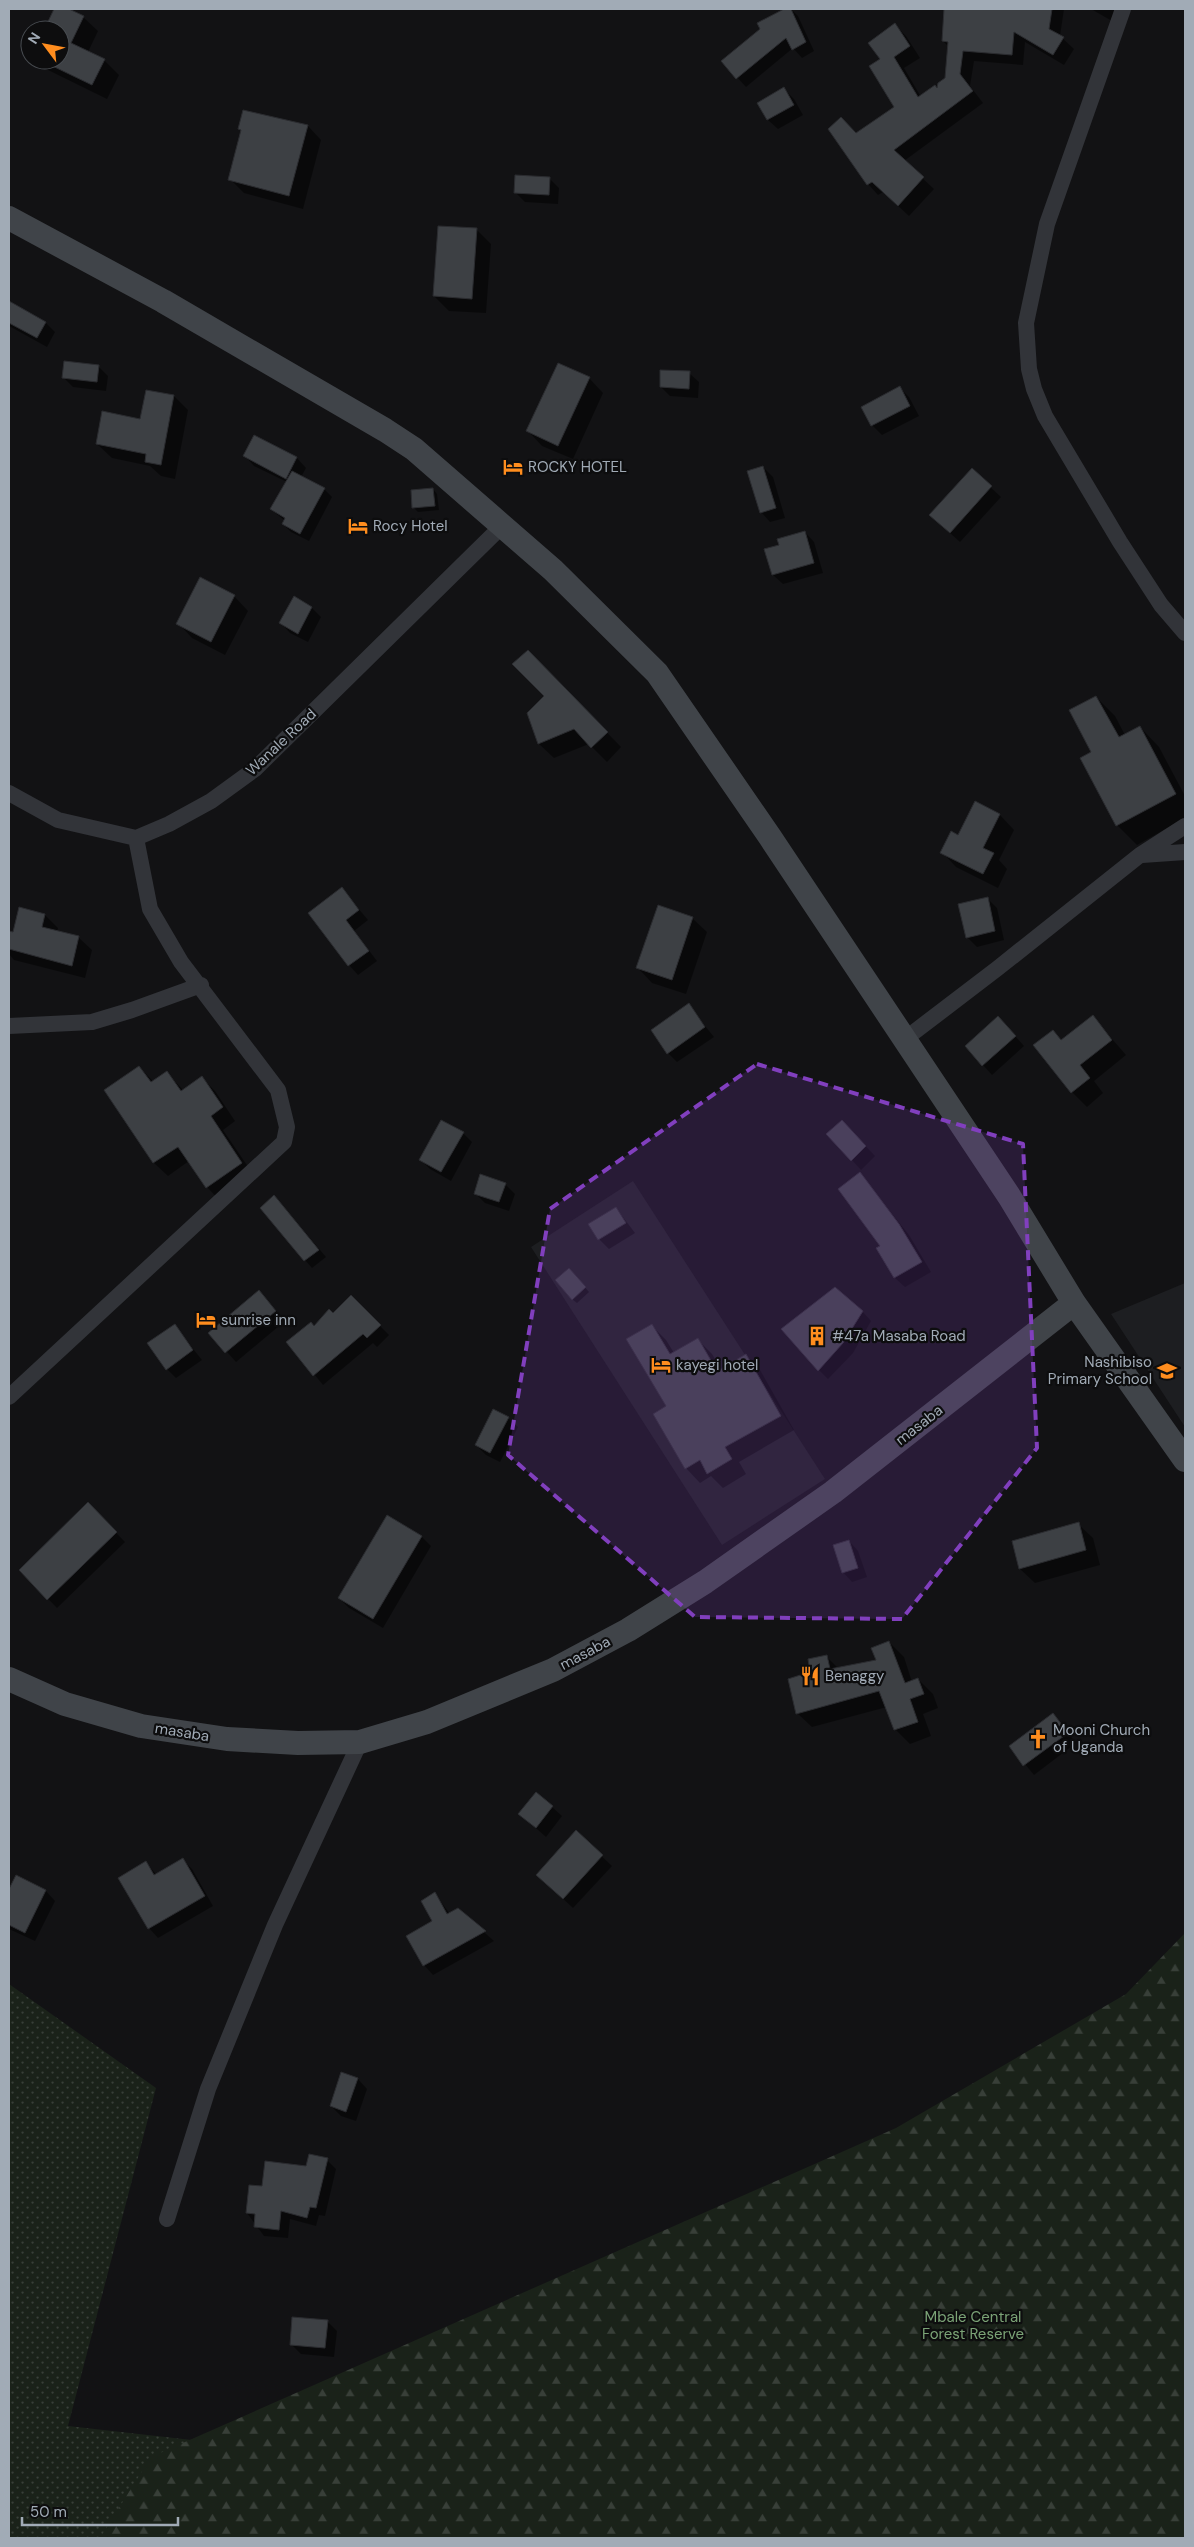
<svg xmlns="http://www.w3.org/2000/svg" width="1194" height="2547" font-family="'DM Sans',sans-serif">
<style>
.built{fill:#1d1e21}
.green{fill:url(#green-dots)}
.forest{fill:url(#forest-firs)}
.shadow{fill:#0007}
.building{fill:#3d4044;stroke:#2b2c30}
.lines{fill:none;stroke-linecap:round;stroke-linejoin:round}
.street{stroke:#323439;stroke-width:16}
.secondary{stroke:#404449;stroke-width:24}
.marked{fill:#813fbe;fill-opacity:0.2;stroke:#813fbe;stroke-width:4;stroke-dasharray:10 6;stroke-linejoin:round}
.labels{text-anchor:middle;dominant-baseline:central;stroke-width:4.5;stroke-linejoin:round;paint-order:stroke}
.poi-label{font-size:15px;fill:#a1abb6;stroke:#0d0d0e;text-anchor:start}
.street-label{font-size:15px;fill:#a1abb6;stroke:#0d0d0e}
.park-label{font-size:15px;fill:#7ba376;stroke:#0d0d0e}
</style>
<defs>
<pattern id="green-dots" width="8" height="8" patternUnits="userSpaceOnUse" patternTransform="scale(1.25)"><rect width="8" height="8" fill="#1a2219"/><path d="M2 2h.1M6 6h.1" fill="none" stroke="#383f38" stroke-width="1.8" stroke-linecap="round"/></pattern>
<pattern id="forest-firs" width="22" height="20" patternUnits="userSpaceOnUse" patternTransform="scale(1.25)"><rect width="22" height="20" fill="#1a2219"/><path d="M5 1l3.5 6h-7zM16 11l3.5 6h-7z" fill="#383f38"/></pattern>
</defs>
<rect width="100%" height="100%" fill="#121214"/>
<path class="built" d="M633,1181L825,1479L722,1545L531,1247Z
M1185,1283V1427L1111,1314Z"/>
<path class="green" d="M9,1984L156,2088L68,2426L521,2477L482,2538H9Z"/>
<path class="forest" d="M1185,1933V2538H100L151,2457L896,2128L1126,1994Z"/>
<path class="shadow" d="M56,9H66L83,17L98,31L88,52L104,60L119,75L107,99L48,70L38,60H60V30H45Z
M786,9H791L798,16L814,51L802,58L793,48L746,87L722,61L761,29L758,24Z
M946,9H1064L1060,36L1074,49L1064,65L1025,42L1023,65L974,61L970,86L983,103L904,161L934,189L909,216L883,192L878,195L868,184L857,134L896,107L882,59L895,25L906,36L920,58L904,68L921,97L938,90L946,78L949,47L943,41Z
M1091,9H1119L1112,21Z
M784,89L794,99L803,115L778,129L768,120L759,104Z
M308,126L321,140L303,209L244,193L230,179Z
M550,179L559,188L558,204L525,202L515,192Z
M476,229L491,244L486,313L449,311L434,296Z
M9,302L46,323L55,332L47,347L9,326Z
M98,366L108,376L106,391L73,387L63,377Z
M689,373L699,382L698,398L670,396L661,387Z
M589,378L603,393L573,459L542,446L528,431Z
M900,388L909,397L919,416L882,435L872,425Z
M174,396L188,410L175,479L161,476L150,466L112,458L97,444L141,420Z
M255,437L297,458L306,468L301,477L324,489L332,497L309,541L291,532L283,524L285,521L271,509L287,482L254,466L245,456Z
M763,467L773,477L785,518L770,522L761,512Z
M972,470L1001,497L960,542L940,524Z
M433,489L437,494L439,510L418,512L414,508Z
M805,532L814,542L823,573L783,584L773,575Z
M234,596L248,611L225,655L192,638L178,623Z
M295,598L312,608L321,617L308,642L290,633L281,623Z
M542,666L621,747L607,762L589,744L554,758L539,744L529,713L546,696Z
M1096,697L1115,716L1125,735L1140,727L1159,747L1185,796V818L1137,845L1117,825L1082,759L1093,753Z
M975,803L1000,815L1014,830L999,860L1007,869L998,888L956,867L942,852L958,837Z
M342,889L368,920L354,931L377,961L358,975L349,965Z
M987,898L997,908L1004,940L977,947L967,937Z
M20,909L45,915L58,928L57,932L78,937L92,950L85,978L14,960L9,954V932L13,934Z
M692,918L707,932L686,994L652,983L638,968Z
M688,1005L714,1037L677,1062L668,1053Z
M1093,1017L1126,1055L1094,1081L1103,1093L1087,1107L1072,1092L1062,1041Z
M1008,1028L1024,1046L992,1075L983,1065Z
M139,1067L154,1082L167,1073L184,1091L202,1078L215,1091L235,1121L223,1130L255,1177L220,1201L207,1187L189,1161L168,1176L154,1163L106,1090Z
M851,1131L875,1156L861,1170L852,1160Z
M463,1133L472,1142L451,1181L430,1169L421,1160Z
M860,1174L909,1235L931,1272L905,1287L895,1278L878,1249L882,1246Z
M505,1184L515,1194L509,1211L485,1203L475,1193Z
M281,1204L326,1257L312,1268L305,1260Z
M616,1208L635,1233L609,1249L599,1239Z
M573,1274L589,1292L577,1303L572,1299Z
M259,1292L285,1321L236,1362L210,1333Z
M351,1297L389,1335L377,1347L373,1343L323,1385L288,1342L333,1315Z
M862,1311L871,1321L853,1353L828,1379L819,1370Z
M174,1325L202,1360L176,1378L167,1369Z
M652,1326L666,1340L674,1353L697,1339L712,1354L721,1369L745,1356L760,1370L794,1430L739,1462L746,1474L723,1488L711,1476L700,1483L686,1468L668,1407Z
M508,1418L518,1427L500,1462L486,1455L476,1445Z
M88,1504L125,1542L57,1608L20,1570Z
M387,1517L422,1537L431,1546L383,1628L349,1608L339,1598Z
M1078,1524L1093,1538L1100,1565L1035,1583L1020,1569Z
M849,1541L858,1551L867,1577L852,1582L843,1572Z
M889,1642L904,1657L912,1682L918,1679L933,1694L938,1708L923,1714L931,1736L910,1744L895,1729L887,1707L812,1727L797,1713L811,1672L826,1656L839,1669L877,1661Z
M1053,1715L1076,1743L1034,1775L1010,1746Z
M552,1807L562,1816L546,1837L520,1814Z
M576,1832L612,1866L573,1908L547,1884Z
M183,1860L192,1869L213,1906L158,1938L149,1928L146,1863L157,1875Z
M16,1877L46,1891L55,1901L35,1941L9,1929V1892Z
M435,1894L450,1914L458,1909L494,1941L433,1975L424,1965L434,1922Z
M342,2074L358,2079L367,2089L356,2121L341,2116L331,2106Z
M327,2160L336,2169L325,2216L319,2215L316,2226L290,2219L288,2238L264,2236L247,2213L263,2188Z
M327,2321L337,2331L334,2357L301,2354L291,2344Z"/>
<path class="building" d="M54,9H69L84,16L71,43L105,59L92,85L40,60H60V30H44Z
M784,9H791L806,42L792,50L786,38L736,79L721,61L760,29L757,23Z
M944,9H1052L1049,29L1064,37L1053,55L1014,32L1012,55L963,51L960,74L973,91L894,150L924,177L898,206L872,182L867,185L828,129L841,117L856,133L894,107L869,66L880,59L868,43L895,23L910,46L894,57L918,97L935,85L937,88L938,83L945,78L948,42L942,41Z
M784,87L794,105L767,120L757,103Z
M243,110L308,125L289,196L228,180L241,130L238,129Z
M515,175L550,177L549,195L514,193Z
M438,226L477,228L472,299L433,296Z
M9,301L46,322L37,338L9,323Z
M64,361L99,365L97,382L62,378Z
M558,363L590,377L558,446L526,431Z
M660,370L690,371L689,389L660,387Z
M900,386L910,406L871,426L861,407Z
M146,390L174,395L161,465L145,462L146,454L96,444L102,411L140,419Z
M254,435L297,457L286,479L243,456Z
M763,466L776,508L760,513L747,471Z
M972,468L992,486L950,533L929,515Z
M292,471L325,488L300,534L282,524L285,518L270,509Z
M433,488L435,506L412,508L411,490Z
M805,531L814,563L772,575L764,549L779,545L777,539Z
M200,577L235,595L211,642L176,624Z
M294,596L312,607L298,634L279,623Z
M528,650L608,732L591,748L574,729L538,744L527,713L544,696L512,664Z
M1096,696L1119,737L1140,726L1176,794L1116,826L1080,758L1091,752L1069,710Z
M975,801L1000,814L983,848L994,853L983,874L940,853L951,831L958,835Z
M342,887L359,910L346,920L369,951L348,966L308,913Z
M988,897L995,931L966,938L958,904Z
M658,905L693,917L672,980L636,968Z
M19,907L45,914L42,927L79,936L72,966L9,949V931L13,932Z
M689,1003L705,1027L667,1054L651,1030Z
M1093,1015L1112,1040L1080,1065L1090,1078L1071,1093L1033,1045L1053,1030L1061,1040Z
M998,1016L1016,1036L982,1066L965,1046Z
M139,1066L151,1082L167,1071L181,1091L202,1076L223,1107L211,1116L242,1163L206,1188L178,1147L153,1163L104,1090Z
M441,1120L464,1132L441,1172L419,1160Z
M842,1120L866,1146L851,1161L826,1134Z
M860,1172L899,1224L922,1262L894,1278L876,1248L880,1246L838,1189Z
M480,1174L506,1183L499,1202L474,1194Z
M274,1195L319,1250L304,1261L260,1208Z
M616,1207L626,1223L598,1240L588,1224Z
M569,1268L586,1287L572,1300L555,1280Z
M835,1287L863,1311L843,1343L818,1371L781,1329Z
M259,1290L276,1311L225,1353L208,1333Z
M351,1295L381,1325L367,1338L363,1334L313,1376L286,1342L311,1322L314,1326L329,1309L333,1313Z
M175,1324L193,1350L166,1370L147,1343Z
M652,1324L670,1354L698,1338L717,1371L746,1354L781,1416L725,1447L732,1459L707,1474L700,1460L685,1469L653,1414L666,1406L626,1339Z
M493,1409L509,1417L490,1453L475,1445Z
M88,1502L117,1532L47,1600L19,1570Z
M387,1515L422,1536L373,1619L338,1598Z
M1079,1522L1086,1550L1019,1569L1012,1541Z
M849,1540L858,1568L842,1573L833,1545Z
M889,1641L905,1683L918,1678L924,1694L910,1699L918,1722L894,1730L879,1691L796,1714L788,1679L810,1672L808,1659L827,1655L830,1669L876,1660L871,1648Z
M1053,1713L1068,1733L1023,1766L1009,1746Z
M536,1792L553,1806L536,1828L518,1814Z
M576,1830L603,1855L563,1899L536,1875Z
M183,1858L205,1896L148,1929L118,1878L146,1861L154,1875Z
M16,1875L46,1890L25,1933L9,1925V1889Z
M435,1892L447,1914L458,1908L486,1931L423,1966L406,1936L432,1921L421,1901Z
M341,2072L358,2078L346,2112L330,2106Z
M309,2154L328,2158L316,2208L310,2207L307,2218L281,2211L279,2230L254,2227L255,2214L246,2213L249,2185L262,2186L265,2161L306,2166Z
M292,2317L328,2320L325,2348L290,2345Z"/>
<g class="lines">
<path class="street" d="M1123,9L1047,224L1026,323L1029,369L1034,389L1045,416L1120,542L1161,605L1185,633
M9,793L58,820L136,838L169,824L211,801L255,769L503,525
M1142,855L1185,852
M9,1026L92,1022L132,1010L201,985
M905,1039L998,968L1140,855L1185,826
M9,1397L284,1142L287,1127L278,1090L181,962L150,909L136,838
M167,2219L208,2089L275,1925L360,1742"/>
<path class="secondary" d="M9,218L163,301L385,430L414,449L553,570L657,673L770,837L1009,1196L1074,1303L1185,1460
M9,1679L65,1704L141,1726L227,1739L298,1743L360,1742L427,1722L553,1670L628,1630L705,1582L833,1492L1074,1303"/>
</g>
<path class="marked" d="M757,1064L1023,1144L1037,1448L902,1619L695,1617L508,1455L550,1209Z"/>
<defs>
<symbol id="hotel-bare" viewBox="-9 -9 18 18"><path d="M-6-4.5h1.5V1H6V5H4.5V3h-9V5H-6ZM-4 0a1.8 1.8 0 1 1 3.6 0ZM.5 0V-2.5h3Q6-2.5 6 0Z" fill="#ff8d1e" stroke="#0d0d0e" stroke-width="2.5" paint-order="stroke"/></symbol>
<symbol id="building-bare" viewBox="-9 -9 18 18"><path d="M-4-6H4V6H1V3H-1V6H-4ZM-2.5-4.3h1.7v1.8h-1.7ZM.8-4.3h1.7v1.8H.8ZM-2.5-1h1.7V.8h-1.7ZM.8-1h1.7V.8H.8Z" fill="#ff8d1e" stroke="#0d0d0e" stroke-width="2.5" paint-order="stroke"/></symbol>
<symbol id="school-bare" viewBox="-9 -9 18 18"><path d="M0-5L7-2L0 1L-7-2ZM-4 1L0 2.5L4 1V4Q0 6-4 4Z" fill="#ff8d1e" stroke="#0d0d0e" stroke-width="2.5" paint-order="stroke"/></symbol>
<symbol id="restaurant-bare" viewBox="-9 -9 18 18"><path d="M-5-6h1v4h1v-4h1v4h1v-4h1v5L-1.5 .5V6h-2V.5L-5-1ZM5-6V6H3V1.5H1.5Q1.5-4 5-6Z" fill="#ff8d1e" stroke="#0d0d0e" stroke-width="2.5" paint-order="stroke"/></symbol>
<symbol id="church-bare" viewBox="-9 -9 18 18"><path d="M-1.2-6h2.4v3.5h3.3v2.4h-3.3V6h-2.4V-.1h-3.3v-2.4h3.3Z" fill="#ff8d1e" stroke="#0d0d0e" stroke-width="2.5" paint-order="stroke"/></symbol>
</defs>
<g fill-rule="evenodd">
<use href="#hotel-bare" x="499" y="453" width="28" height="28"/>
<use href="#hotel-bare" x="344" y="512" width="28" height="28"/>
<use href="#hotel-bare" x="192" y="1306" width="28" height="28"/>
<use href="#building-bare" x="803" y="1322" width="28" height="28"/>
<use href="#hotel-bare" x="647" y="1351" width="28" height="28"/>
<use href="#school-bare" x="1153" y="1357" width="28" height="28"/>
<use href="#restaurant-bare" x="796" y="1662" width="28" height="28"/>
<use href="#church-bare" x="1024" y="1725" width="28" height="28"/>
</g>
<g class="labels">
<g class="poi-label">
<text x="528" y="467">ROCKY HOTEL</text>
<text x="373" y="526">Rocy Hotel</text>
<text x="221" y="1320">sunrise inn</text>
<text x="832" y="1336">#47a Masaba Road</text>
<text x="1152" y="1362" text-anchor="end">Nashibiso<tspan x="1152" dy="17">Primary School</tspan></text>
<text x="676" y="1365">kayegi hotel</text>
<text x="825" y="1676">Benaggy</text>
<text x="1053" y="1730">Mooni Church<tspan x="1053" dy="17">of Uganda</tspan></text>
</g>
<g class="street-label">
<text transform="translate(281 742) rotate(-43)">Wanale Road</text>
<text transform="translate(919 1425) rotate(-38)">masaba</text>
<text transform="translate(585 1653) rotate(-28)">masaba</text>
<text transform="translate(182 1732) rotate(9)">masaba</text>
</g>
<g class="park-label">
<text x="973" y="2317">Mbale Central<tspan x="973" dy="17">Forest Reserve</tspan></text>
</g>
</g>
<rect width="1194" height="2547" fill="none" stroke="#a1abb6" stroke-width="20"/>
<g transform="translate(45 45) rotate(302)"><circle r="24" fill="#0d0d0e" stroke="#484c51"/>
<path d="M0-4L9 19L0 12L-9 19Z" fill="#ff8d1e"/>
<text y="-8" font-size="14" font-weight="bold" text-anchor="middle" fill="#a1abb6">N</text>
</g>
<path d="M22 2517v8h156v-8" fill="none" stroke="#a1abb6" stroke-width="2.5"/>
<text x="30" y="2517" font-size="15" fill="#a1abb6" stroke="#0d0d0e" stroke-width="4" paint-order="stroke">50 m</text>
</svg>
